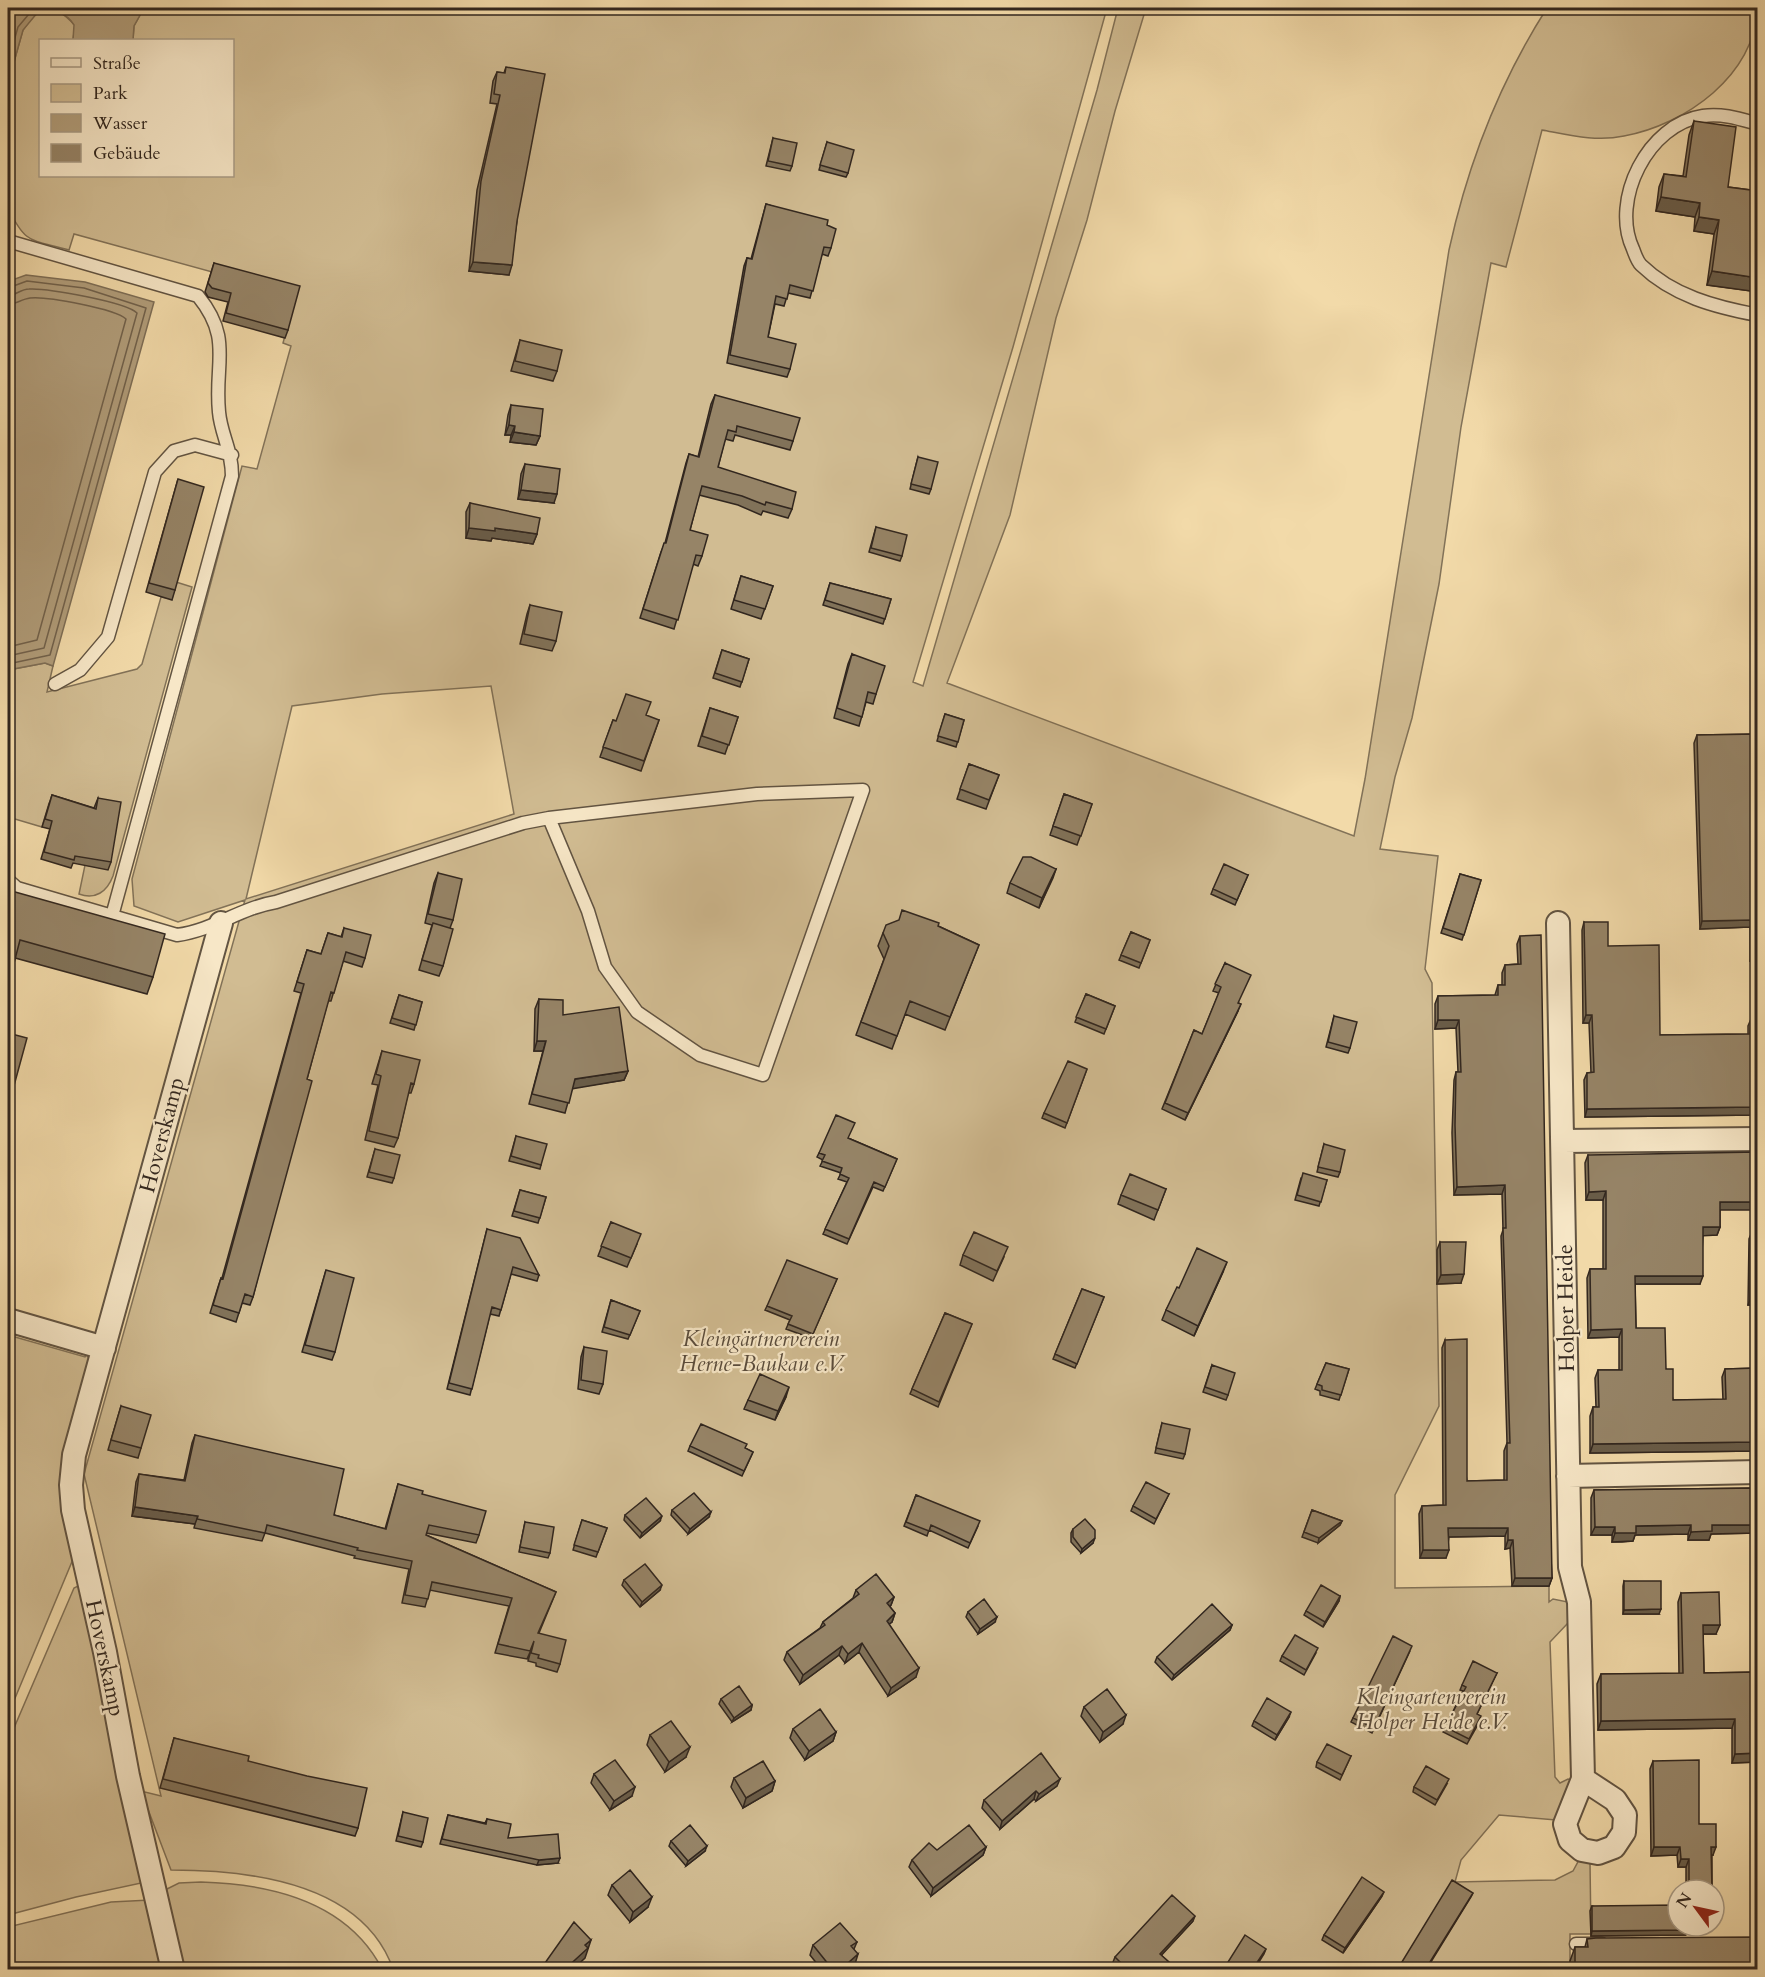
<svg xmlns="http://www.w3.org/2000/svg" width="1765" height="1977" font-family="Cardo,serif">
<style>
.green{fill:#d1bc92;stroke:#827258;stroke-width:1.5;fill-rule:evenodd}
.water{fill:#b19d7a;stroke:#7e6e56;stroke-width:1.5}
.lines{fill:none;stroke-linecap:round;stroke-linejoin:round}
.shore{stroke:#72624c;stroke-width:1.5}
.service-casing{stroke:#625442;stroke-width:15}
.minor-casing{stroke:#625442;stroke-width:26}
.service{stroke:#f7e7c7;stroke-width:12}
.minor{stroke:#f7e7c7;stroke-width:22}
.wall{fill:#817259;stroke:#32271f;stroke-width:1.5}
.shaded-wall{fill:#695c48;stroke:#32271f;stroke-width:1.5}
.building{fill:#968467;stroke:#32271f;stroke-width:1.5}
.labels{text-anchor:middle;dominant-baseline:central;stroke-width:4.5;stroke-linejoin:round;paint-order:stroke}
.street-label{font-size:22px;fill:#32271f;stroke:#f7e7c7}
.park-label{font-size:22px;font-style:italic;fill:#5a4c3c;stroke:#f7e7c7}
</style>
<rect width="100%" height="100%" fill="#f2daa9"/>
<filter id="stains"><feTurbulence type="fractalNoise" baseFrequency=".00333" numOctaves="4"/><feColorMatrix values="0 0 0 0 .2 0 0 0 0 .09 0 0 0 0 .02 0 0 0 .5 -.17"/></filter>
<radialGradient id="worn" r=".72"><stop offset=".6" stop-color="#630" stop-opacity="0"/><stop offset="1" stop-color="#630" stop-opacity=".3"/></radialGradient>
<path class="green" d="M144,8H1107L1013,347L913,682L923,686L1097,90L1118,8H1146L1115,111L1087,220L1056,318L1010,515L947,683L1354,836L1365,779L1449,250C1468,163 1499,83 1547,8H1757C1756,75 1685,125 1624,136C1596,142 1569,135 1542,130L1506,267L1491,263L1461,427L1439,584L1412,718L1395,777L1380,849L1438,856L1425,969L1432,983L1439,1406L1395,1495V1588L1549,1586V1602L1553,1599L1568,1602V1623L1550,1642L1555,1777L1560,1783L1568,1779L1572,1780L1556,1820L1499,1815L1461,1860L1455,1882L1555,1880L1573,1871L1579,1860L1590,1863L1591,1934H1570V1969H393C362,1882 250,1870 171,1870L141,1791L161,1796L84,1474L245,900L178,922L134,906L132,879L242,466L257,469L291,346L283,343L296,295L74,234L69,250C30,239 26,245 8,208V83L23,30L33,16L43,11L63,14L75,25L73,40H40V176H232V40H133L134,26ZM491,686L514,814L246,899L292,706L382,694Z
M176,582L192,587L113,876C107,892 95,900 79,894L85,865L108,869L92,825L49,803L42,827L8,817V670L45,663L53,666L47,692L137,669L142,664L161,597L172,599Z
M8,1335L85,1357L87,1354L90,1362L76,1552L8,1715Z
M80,1585L146,1882L76,1897L8,1915V1742L74,1588Z
M201,1882C271,1884 347,1901 382,1969H180L163,1891L179,1883Z
M150,1900L166,1969L8,1970V1927L111,1902Z"/>
<path class="water" d="M8,8H144L134,26L133,40H73L74,25C67,13 52,8 38,12L23,30L8,83Z
M26,275L85,282L154,302L53,666L45,663L8,670V288L12,280Z"/>
<g class="lines">
<path class="shore" d="M8,62L18,27L34,8
M8,288L27,281L84,288L146,308L50,655L8,664
M8,296C16,295 21,289 29,289C47,288 126,302 137,313L44,648L8,656
M8,305C16,304 22,299 30,298C46,296 116,309 126,319L37,640L8,647"/>
<defs>
<path id="service" d="M1758,124C1740,119 1722,113 1703,116C1648,124 1610,200 1633,249C1635,254 1637,261 1641,265C1673,296 1715,307 1758,315
M8,241L198,296C233,339 214,363 219,412C221,435 232,449 232,476L112,916
M55,684L80,670L108,637L155,472L174,451L195,445L232,455
M8,880L17,888L177,935C214,930 240,908 276,902L523,823L549,818L757,794L863,790L763,1075L700,1055L637,1012L605,967L588,911L549,818
M1576,1944H1602"/>
<path id="minor" d="M1558,923L1570,1567L1579,1602L1583,1779L1565,1824L1570,1840L1582,1850L1598,1853L1614,1847L1624,1832L1625,1815L1615,1800L1583,1779
M1563,1141L1758,1139
M8,1320L104,1348
M1568,1476L1758,1472
M173,1970L128,1776L105,1652L73,1510L71,1485L74,1455L221,923"/>
</defs>
<use href="#service" class="service-casing"/>
<use href="#minor" class="minor-casing"/>
<use href="#service" class="service"/>
<use href="#minor" class="minor"/>
</g>
<path class="wall" d="M506,67L517,221L509,275L469,271L477,190L497,104L490,103L493,81L497,72L504,73Z
M1694,121L1728,187L1758,191V292L1707,285L1714,234L1694,231L1695,217L1656,211L1659,187L1664,174L1683,176L1689,135Z
M773,138L792,166L790,171L766,166Z
M827,142L848,173L846,177L819,170Z
M766,204L827,225L831,248L828,256L822,254L810,298L788,293L784,306L775,304L768,337L790,369L787,377L727,363L744,266L747,258L751,259Z
M214,263L288,330L285,338L223,321L228,302L208,297L205,292Z
M520,340L557,371L553,381L511,371Z
M715,395L793,441L790,450L735,435L733,441L725,439L718,467L792,509L788,518L763,511L761,515L738,505L699,495L690,530L702,556L698,566L693,564L674,629L640,618L661,552L665,543L686,463L689,454L698,457L711,404Z
M511,405L540,436L536,445L510,442L511,435H505L508,415Z
M918,457L931,489L929,494L910,489Z
M525,464L554,503L518,499L521,474Z
M178,479L175,590L172,600L146,592Z
M470,503L537,534L533,544L492,538L491,541L466,538V512Z
M876,527L902,556L900,561L869,552Z
M741,576L773,586L761,619L731,609Z
M830,583L891,599L883,624L823,605Z
M530,605L556,641L552,651L520,644L527,614Z
M722,650L749,659L740,687L713,678Z
M852,654L876,694L873,704L866,702L859,726L834,718L848,664Z
M710,708L738,717L725,754L698,746Z
M945,714L964,720L956,747L937,741Z
M613,720L616,721L659,720L641,771L600,757Z
M1758,734V961H1750V927L1700,929L1694,743L1697,735Z
M969,764L999,775L986,809L957,799Z
M1064,794L1092,804L1077,845L1050,835Z
M52,795L94,808L98,798L111,862L108,870L73,863L71,868L41,859L50,829L42,827Z
M1056,869L1039,908L1007,893L1010,883Z
M438,873L453,920L450,928L443,966L439,976L419,970L432,925L425,923L434,883Z
M1460,874L1481,880L1462,940L1441,933Z
M1248,875L1235,905L1211,894L1213,889Z
M8,890L153,977L147,994L15,958L8,982Z
M1584,922L1608,946L1660,1035L1748,1034V1026L1751,1019L1758,1115L1585,1117L1584,1080L1587,1073H1591L1589,1023H1583L1582,930Z
M938,926L979,945L945,1030L905,1014L892,1049L856,1035L884,959L878,946L883,933Z
M344,928L365,958L362,967L343,961L331,1001H328L307,1079L253,1297L250,1305L242,1303L236,1322L210,1313L218,1287L221,1278H222L301,993L294,991L307,950L321,954L328,933L341,937Z
M1131,932L1150,940L1139,968L1119,960Z
M1520,936L1552,1578L1549,1586H1512L1510,1548L1505,1549V1536L1449,1537L1446,1558H1420L1419,1514L1422,1506L1443,1505L1442,1348L1445,1340L1467,1481L1504,1480V1451L1507,1443L1501,1236L1503,1230L1502,1194L1454,1195L1452,1133L1454,1080L1456,1072H1458L1456,1028L1435,1029V1004L1438,996L1495,995L1498,985H1502V973L1505,965L1518,964L1517,944Z
M1225,963L1239,1003L1238,1011L1185,1120L1162,1109L1194,1030L1202,1034L1219,993L1213,991Z
M1086,994L1115,1006L1104,1034L1075,1022Z
M399,995L422,1002L414,1030L390,1023Z
M539,999L563,1015L628,1071L624,1080L572,1088L565,1113L529,1104L543,1051H534L535,1009Z
M1334,1016L1350,1048L1348,1053L1326,1047Z
M8,1033L12,1093L9,1101H8Z
M382,1051L414,1084L411,1093H408L398,1138L394,1147L365,1140L378,1085L372,1084Z
M1087,1069L1065,1128L1042,1118L1044,1113Z
M516,1136L541,1165L540,1169L509,1161Z
M848,1138L897,1159L883,1191L873,1187L847,1244L823,1234L847,1182L838,1179L841,1173L820,1166L823,1160L817,1157L819,1153Z
M1324,1144L1340,1172L1338,1177L1317,1172Z
M375,1149L394,1178L392,1183L367,1177Z
M1588,1155L1720,1210V1227L1717,1235H1703L1700,1284H1635L1636,1328L1666,1369L1673,1400H1723L1722,1377L1725,1369L1758,1368V1451L1590,1453V1416L1593,1407H1596L1595,1378L1598,1370H1619V1337L1588,1338L1587,1278L1590,1269H1603V1200H1586L1585,1163Z
M1301,1178L1327,1180L1319,1206L1295,1200Z
M1166,1189L1154,1220L1118,1204L1121,1195Z
M520,1190L546,1197L538,1223L512,1216Z
M611,1222L637,1244L627,1267L598,1256Z
M487,1229L539,1275L537,1281L511,1274L499,1316L490,1314L470,1395L447,1389Z
M1751,1234L1758,1305H1748L1749,1239Z
M1440,1242L1461,1283L1437,1284V1250Z
M963,1255L1004,1257L993,1281L960,1265Z
M326,1270L335,1352L332,1360L302,1352Z
M1223,1272L1194,1336L1162,1320L1166,1310L1179,1288Z
M837,1279L811,1338L786,1329L790,1320L765,1310L767,1306Z
M1082,1289L1104,1297L1075,1368L1053,1359Z
M611,1300L640,1311L628,1339L602,1332Z
M945,1313L972,1324L938,1407L910,1394Z
M584,1347L603,1384L599,1394L578,1389L581,1357Z
M1326,1363L1349,1369L1339,1400L1320,1395V1391L1315,1389Z
M1212,1365L1228,1395L1226,1400L1203,1392Z
M786,1397L775,1420L744,1409L748,1400Z
M121,1406L141,1448L138,1458L108,1450Z
M1162,1423L1185,1454L1183,1459L1155,1453Z
M195,1435L334,1515L385,1529L398,1484L422,1494L479,1535L476,1543L426,1533V1535L556,1592L539,1633L560,1664L557,1672L536,1666V1663L528,1661L531,1650L527,1659L495,1653L509,1606L430,1590L425,1607L402,1603L409,1569L354,1558L355,1556L265,1533L262,1541L194,1528L195,1524L132,1516L136,1482L139,1474L184,1480L192,1443Z
M690,1446L745,1448L753,1452L742,1476L688,1451Z
M1758,1488V1533L1711,1534L1709,1540H1688V1534L1635,1535L1633,1541L1622,1542H1612V1535H1591V1498L1594,1490Z
M1169,1494L1154,1524L1131,1511L1133,1506Z
M916,1495L978,1526L968,1548L929,1530L927,1536L904,1526Z
M672,1510L709,1517L688,1534L671,1515Z
M1312,1510L1342,1521L1340,1525L1318,1543L1302,1537Z
M625,1515L660,1521L640,1538L624,1520Z
M582,1520L607,1528L596,1557L573,1550Z
M525,1522L550,1553L548,1558L519,1552Z
M1073,1529L1093,1543L1081,1553L1071,1542V1533Z
M624,1580L660,1590L640,1607L622,1585Z
M1624,1581L1659,1614H1623V1586Z
M856,1590L894,1597L891,1605L890,1607L895,1613L892,1622L889,1624L916,1677L888,1696L859,1652L845,1663L839,1655L800,1684L784,1660L787,1652L820,1628L823,1622L853,1598Z
M1681,1593L1716,1634H1703L1704,1673L1758,1672V1762L1732,1763V1728L1598,1730L1597,1684L1601,1674H1679L1678,1602Z
M1340,1596L1339,1601L1323,1627L1304,1615L1306,1611Z
M968,1612L995,1622L978,1634L966,1617Z
M1232,1625L1230,1630L1172,1680L1155,1662L1157,1657Z
M1410,1651L1372,1733L1351,1722L1353,1718Z
M1316,1653L1304,1675L1280,1661L1282,1656Z
M1497,1673L1477,1714L1480,1721L1467,1744L1443,1732L1463,1691L1460,1690L1462,1685Z
M721,1699L752,1705L751,1710L732,1722L719,1704Z
M1084,1707L1123,1724L1100,1742L1081,1716Z
M1289,1717L1275,1740L1252,1726L1254,1721Z
M793,1729L836,1732L833,1741L805,1760L790,1738Z
M650,1735L686,1757L665,1772L647,1745Z
M174,1738L248,1761L358,1828L355,1836L160,1788Z
M1351,1756L1340,1780L1316,1767L1317,1762Z
M1653,1761L1699,1824L1713,1855H1712V1890H1686V1867H1678L1677,1855L1651,1856L1650,1769Z
M594,1774L632,1796L610,1810L591,1783Z
M734,1778L775,1781L772,1791L743,1808L731,1787Z
M1447,1784L1435,1805L1413,1792L1414,1787Z
M1057,1786L1036,1801L1034,1799L1000,1829L982,1808L984,1800Z
M403,1812L423,1842L421,1847L396,1841Z
M448,1815L485,1823L487,1819L508,1838L558,1863L537,1865L440,1844Z
M671,1841L705,1851L686,1866L669,1846Z
M986,1847L983,1855L931,1896L909,1867L912,1860L937,1850Z
M612,1885L648,1907L630,1922L608,1895Z
M1382,1896L1343,1953L1322,1940L1324,1935Z
M1592,1906L1686,1935L1591,1936L1590,1911Z
M1193,1921L1161,1955L1170,1963L1167,1970H1121L1113,1962L1115,1957Z
M1587,1939L1758,1970H1570V1961L1575,1947H1585Z
M857,1942L854,1949L855,1964L848,1970H822L810,1955L813,1945Z"/>
<path class="shaded-wall" d="M1661,197L1700,203L1695,217L1656,211Z
M1699,217L1719,220L1714,234L1694,231Z
M473,262L512,265L509,275L469,271Z
M1712,271L1758,278V292L1707,285Z
M509,425L515,426L511,435H505Z
M514,432L540,436L536,445L510,442Z
M521,490L557,494L554,503L518,499Z
M469,528H495L537,534L533,544L492,538L491,541L466,538Z
M1056,869L1053,878L1039,908L1042,898Z
M1753,920L1750,927L1700,929L1702,921Z
M1753,953H1758V961H1750Z
M1241,1004L1238,1011L1185,1120L1188,1113Z
M1586,1015H1592L1589,1023H1583Z
M1438,1020H1459L1456,1028L1435,1029Z
M537,1041H546L543,1051H534Z
M628,1071L624,1080L571,1089L575,1079Z
M1758,1107V1115L1585,1117L1587,1109Z
M1505,1185L1502,1194L1454,1195L1457,1187Z
M1606,1191L1603,1200H1586L1589,1192Z
M1720,1202H1758V1210H1717Z
M1703,1227H1720L1717,1235L1700,1236Z
M1227,1262L1223,1272L1194,1336L1198,1326Z
M1464,1274L1461,1283L1437,1284L1441,1275Z
M1635,1276H1703L1700,1284H1632Z
M1750,1300H1758V1305H1748Z
M1622,1329L1619,1337L1588,1338L1591,1330Z
M789,1387L786,1397L775,1420L778,1411Z
M1758,1442V1451L1590,1453L1593,1444Z
M135,1507L198,1516L195,1524L132,1516Z
M711,1512L709,1517L688,1534L690,1529Z
M662,1516L660,1521L640,1538L642,1533Z
M1342,1521L1340,1525L1318,1543L1319,1538Z
M1691,1525L1688,1534L1635,1535L1633,1541L1612,1542L1615,1533L1636,1526Z
M1712,1525H1758V1533L1711,1534L1709,1540H1688L1691,1532Z
M1595,1527H1615L1612,1535H1591Z
M1448,1528H1508L1505,1536L1445,1537Z
M1095,1538L1093,1543L1081,1553L1082,1549Z
M1508,1540H1513L1510,1548L1505,1549Z
M1423,1550H1449L1446,1558H1420Z
M1515,1578H1552L1549,1586H1512Z
M662,1585L660,1590L640,1607L642,1602Z
M1340,1596L1339,1601L1323,1627L1325,1622Z
M894,1597L891,1605L884,1612L887,1603Z
M1661,1609L1659,1614H1623L1624,1610Z
M895,1613L892,1622L883,1629L887,1621Z
M997,1617L995,1622L978,1634L980,1629Z
M1232,1625L1230,1630L1172,1680L1174,1675Z
M1703,1625H1720L1716,1634H1700Z
M862,1643L859,1652L845,1663L848,1654Z
M842,1646L839,1655L800,1684L803,1675Z
M919,1668L916,1677L888,1696L891,1688Z
M752,1705L751,1710L732,1722L734,1718Z
M1291,1712L1289,1717L1275,1740L1277,1735Z
M1126,1715L1123,1724L1100,1742L1103,1732Z
M1735,1719L1732,1728L1598,1730L1601,1721Z
M836,1732L833,1741L805,1760L809,1751Z
M690,1747L686,1757L665,1772L669,1762Z
M1758,1753V1762L1732,1763L1735,1754Z
M1060,1779L1057,1786L1036,1801L1039,1794Z
M775,1781L772,1791L743,1808L746,1798Z
M635,1787L632,1796L610,1810L614,1801Z
M1036,1791L1034,1799L1000,1829L1002,1821Z
M707,1846L705,1851L686,1866L688,1861Z
M986,1847L983,1855L931,1896L933,1888Z
M1654,1847H1680L1677,1855L1651,1856Z
M1711,1847H1716L1713,1855H1708Z
M560,1858L558,1863L537,1865L539,1860Z
M1681,1859H1689L1686,1867H1678Z
M1384,1892L1382,1896L1343,1953L1345,1948Z
M1473,1893L1471,1897L1426,1970H1425Z
M652,1897L648,1907L630,1922L633,1912Z
M1195,1916L1193,1921L1158,1959L1160,1954Z
M1688,1930L1686,1935L1591,1936L1592,1931Z
M591,1940L585,1958L572,1970H564L585,1945Z
M1266,1949L1264,1954L1254,1970H1252Z
M858,1954L855,1964L848,1970H840Z"/>
<path class="building" d="M506,67L545,74L517,221L512,265L473,262L481,181L500,95L494,94L497,72L505,73Z
M1694,121L1736,127L1728,187L1758,191V278L1712,271L1719,220L1699,217L1700,203L1661,197L1664,174L1686,177Z
M773,138L797,143L792,166L768,161Z
M827,142L854,150L848,173L820,165Z
M766,204L828,220L827,225L836,229L831,248L824,247L813,291L790,285L787,299L776,296L768,337L796,344L790,369L730,355L747,258L752,259Z
M214,263L300,286L288,330L226,313L231,293L212,288L208,283Z
M520,340L562,350L557,371L515,361Z
M715,395L800,418L793,441L737,426L736,432L728,430L718,467L796,492L792,509L766,502L765,505L742,496L702,486L690,530L708,535L702,556L696,555L678,620L643,609L664,543H666L689,454L699,457Z
M511,405L543,409L540,436L514,432L515,426L509,425Z
M918,457L938,462L931,489L911,484Z
M525,464L560,469L557,494L521,490Z
M178,479L204,487L175,590L149,583Z
M470,503L540,518L537,534L495,528V531L469,528Z
M876,527L907,535L902,556L871,548Z
M741,576L773,586L765,609L734,600Z
M830,583L891,599L885,619L825,600Z
M530,605L562,612L556,641L524,634Z
M722,650L749,659L742,682L715,673Z
M852,654L885,666L876,694L868,692L862,717L837,708Z
M626,694L651,702L646,715L659,720L644,761L603,747L613,720L616,721Z
M710,708L738,717L729,745L702,736Z
M945,714L964,720L958,742L938,736Z
M1758,734V953H1753V920L1702,921L1697,735Z
M969,764L999,775L989,800L960,789Z
M1064,794L1092,804L1081,836L1053,826Z
M52,795L96,809L98,798L121,802L111,862L75,856L74,860L44,852L52,821L45,819Z
M1023,857H1031L1056,869L1042,898L1010,883Z
M1224,864L1248,875L1237,900L1213,889Z
M438,873L462,879L453,920L428,914Z
M1460,874L1481,880L1464,935L1443,928Z
M8,890L165,934L153,977L20,940L12,971L8,969Z
M902,910L939,923L938,926L979,945L950,1017L910,1001L897,1036L861,1022L889,946L883,933L886,925L899,920Z
M1584,922H1608V946L1659,945L1660,1035L1750,1034L1751,1019L1758,1018V1107L1587,1109V1073L1594,1072L1592,1015H1586Z
M433,923L453,929L443,966L422,960Z
M344,928L371,935L365,958L346,952L334,993L331,992L307,1079L312,1081L253,1297L245,1294L239,1313L213,1305L221,1278L223,1279L304,984L297,982L307,950L321,954L328,933L342,937Z
M1131,932L1150,940L1141,963L1121,955Z
M1541,935L1552,1578H1515L1513,1540H1508V1528H1448L1449,1550H1423L1422,1506L1446,1505L1445,1340L1467,1339V1481L1507,1480V1443H1510L1503,1228H1506L1505,1185L1457,1187L1455,1125L1456,1072H1461L1459,1020H1438V996L1498,995V985H1505V965L1521,964L1520,936Z
M1225,963L1251,975L1238,1003L1241,1004L1188,1113L1165,1103L1194,1030L1202,1034L1221,987L1215,984Z
M1086,994L1115,1006L1106,1029L1076,1017Z
M399,995L422,1002L416,1025L392,1018Z
M539,999L563,1000V1015L619,1007L628,1071L575,1079L569,1103L532,1094L546,1041H537Z
M1334,1016L1357,1022L1350,1048L1328,1042Z
M8,1033L27,1038L12,1093L8,1092Z
M382,1051L420,1060L414,1084L411,1083L398,1138L369,1131L381,1076L376,1074Z
M1068,1061L1087,1069L1067,1123L1044,1113Z
M836,1115L855,1123L848,1138L897,1159L885,1187L874,1182L849,1239L825,1229L849,1178L840,1174L842,1168L822,1161L825,1155L819,1153Z
M516,1136L547,1144L541,1165L511,1156Z
M1324,1144L1345,1150L1340,1172L1318,1167Z
M375,1149L400,1155L394,1178L369,1172Z
M1758,1152V1202H1720V1227H1703V1276H1635L1636,1328H1665L1666,1369H1673V1400L1726,1399L1725,1369L1758,1368V1442L1593,1444V1407H1599L1598,1370H1622V1329L1591,1330L1590,1269H1606V1191L1589,1192L1588,1155Z
M1303,1173L1327,1180L1321,1202L1297,1195Z
M1130,1174L1166,1189L1158,1210L1121,1195Z
M520,1190L546,1197L540,1218L514,1211Z
M611,1222L641,1234L631,1258L601,1246Z
M487,1229L520,1238L539,1275L513,1267L501,1310L492,1307L472,1389L449,1383Z
M974,1232L1008,1247L997,1271L963,1255Z
M1751,1234H1758V1300H1750Z
M1440,1242H1466L1464,1274L1441,1275Z
M1197,1248L1227,1262L1198,1326L1166,1310L1177,1287L1179,1288Z
M787,1260L837,1279L813,1334L788,1324L792,1316L767,1306Z
M326,1270L354,1278L335,1352L305,1345Z
M1082,1289L1104,1297L1077,1364L1055,1354Z
M611,1300L640,1311L630,1335L604,1327Z
M945,1313L972,1324L939,1402L912,1389Z
M584,1347L607,1351L603,1384L581,1380Z
M1326,1363L1349,1369L1341,1395L1322,1390V1386L1317,1384Z
M1212,1365L1235,1373L1228,1395L1205,1387Z
M760,1374L789,1387L778,1411L748,1400Z
M121,1406L151,1415L141,1448L111,1440Z
M1162,1423L1190,1429L1185,1454L1156,1448Z
M701,1424L747,1444L745,1448L753,1452L744,1471L690,1446Z
M195,1435L344,1469L334,1515L386,1529L398,1484L423,1491L422,1494L486,1511L479,1535L429,1525L426,1535L556,1592L538,1633L566,1640L560,1664L538,1658L539,1655L531,1653L534,1641L530,1651L498,1644L512,1598L432,1582L428,1599L405,1595L412,1561L357,1550L358,1548L267,1525L265,1533L197,1519L198,1516L135,1507L139,1474L185,1481Z
M1146,1482L1169,1494L1156,1519L1133,1506Z
M1758,1488V1525H1712V1531L1691,1532V1525L1636,1526V1533H1615V1527H1595L1594,1490Z
M694,1493L711,1512L690,1529L672,1510Z
M916,1495L980,1521L970,1543L931,1525L929,1531L906,1522Z
M646,1498L662,1516L642,1533L625,1515Z
M1312,1510L1342,1521L1319,1538L1304,1532Z
M1085,1519L1095,1530V1538L1082,1549L1073,1537V1529Z
M582,1520L607,1528L598,1552L574,1545Z
M525,1522L554,1527L550,1553L520,1547Z
M645,1564L662,1585L642,1602L624,1580Z
M876,1574L894,1597L887,1603L895,1613L887,1621L919,1668L891,1688L862,1643L848,1654L842,1646L803,1675L787,1652L825,1625L823,1622L859,1594L856,1590Z
M1624,1581H1661V1609L1624,1610Z
M1321,1585L1340,1596L1325,1622L1306,1611Z
M1719,1592L1720,1625H1703L1704,1673L1758,1672V1753L1735,1754V1719L1601,1721V1674L1683,1673L1681,1593Z
M984,1599L997,1617L980,1629L968,1612Z
M1212,1604L1232,1625L1174,1675L1157,1657Z
M1295,1635L1318,1648L1306,1670L1282,1656Z
M1393,1636L1412,1646L1374,1728L1353,1718Z
M1473,1661L1497,1673L1477,1714L1481,1716L1469,1739L1445,1727L1466,1687L1462,1685Z
M739,1686L752,1705L734,1718L721,1699Z
M1107,1689L1126,1715L1103,1732L1084,1707Z
M1267,1698L1291,1712L1277,1735L1254,1721Z
M820,1709L836,1732L809,1751L793,1729Z
M671,1721L690,1747L669,1762L650,1735Z
M174,1738L249,1756L248,1761L307,1776L367,1788L358,1828L163,1779Z
M1327,1744L1351,1756L1342,1775L1317,1762Z
M1041,1753L1060,1779L1039,1794L1036,1791L1002,1821L984,1800Z
M615,1760L635,1787L614,1801L594,1774Z
M1699,1760V1824H1716V1847H1711L1712,1890H1689V1859H1681L1680,1847H1654L1653,1761Z
M763,1761L775,1781L746,1798L734,1778Z
M1426,1766L1449,1779L1437,1800L1414,1787Z
M403,1812L428,1818L423,1842L398,1836Z
M448,1815L486,1824L487,1819L511,1824L508,1838L558,1834L560,1858L539,1860L442,1839Z
M690,1825L707,1846L688,1861L671,1841Z
M969,1825L986,1847L933,1888L912,1860L929,1843L937,1850Z
M630,1870L652,1897L633,1912L612,1885Z
M1362,1877L1384,1892L1345,1948L1324,1935Z
M1452,1880L1473,1893L1425,1970H1397Z
M1172,1895L1195,1916L1160,1954L1170,1963L1164,1970H1128L1115,1957Z
M1678,1905V1926H1688V1930L1592,1931V1906Z
M574,1922L591,1940L585,1945L588,1948L564,1970H540Z
M840,1923L857,1942L851,1946L858,1954L840,1970H833L813,1945Z
M1245,1935L1266,1949L1252,1970H1223Z
M1758,1937V1970H1575V1947H1588L1587,1939L1596,1938Z"/>
<g class="labels">
<g class="street-label">
<text transform="translate(162 1135) rotate(-75)">Hoverskamp</text>
<text transform="translate(1566 1308) rotate(-91)">Holper Heide</text>
<text transform="translate(105 1658) rotate(78)">Hoverskamp</text>
</g>
<g class="park-label">
<text x="761" y="1339">Kleingärtnerverein<tspan x="761" dy="25">Herne-Baukau e.V.</tspan></text>
<text x="1431" y="1697">Kleingartenverein<tspan x="1431" dy="25">Holper Heide e.V.</tspan></text>
</g>
</g>
<rect width="1765" height="1977" fill="none" stroke="#f2daa9" stroke-width="30"/>
<rect x="9" y="9" width="1747" height="1959" fill="none" stroke="#32271f" stroke-width="3"/>
<rect x="15" y="15" width="1735" height="1947" fill="none" stroke="#32271f" stroke-width="1.5"/>
<rect x="39" y="39" width="195" height="138" fill="#f7e7c7" stroke="#a89a84" stroke-width="1.5"/>
<rect x="51" y="58" width="30" height="9" fill="#f7e7c7" stroke="#a89a84" stroke-width="1.5"/>
<text x="93" y="69" font-size="18" fill="#32271f">Straße</text>
<rect x="51" y="84" width="30" height="18" fill="#d1bc92" stroke="#a89a84" stroke-width="1.5"/>
<text x="93" y="99" font-size="18" fill="#32271f">Park</text>
<rect x="51" y="114" width="30" height="18" fill="#b19d7a" stroke="#a89a84" stroke-width="1.5"/>
<text x="93" y="129" font-size="18" fill="#32271f">Wasser</text>
<rect x="51" y="144" width="30" height="18" fill="#968467" stroke="#a89a84" stroke-width="1.5"/>
<text x="93" y="159" font-size="18" fill="#32271f">Gebäude</text>
<g transform="translate(1696 1908) rotate(303)"><circle r="28" fill="#f7e7c7" stroke="#a89a84" stroke-width="1.5"/>
<path d="M0-4.5L10 22L0 15L-10 22Z" fill="#8f2418"/>
<text y="-9" font-size="16" font-weight="bold" text-anchor="middle" fill="#32271f">N</text>
</g>
<rect width="100%" height="100%" filter="url(#stains)"/>
<rect width="100%" height="100%" fill="url(#worn)"/>
</svg>
